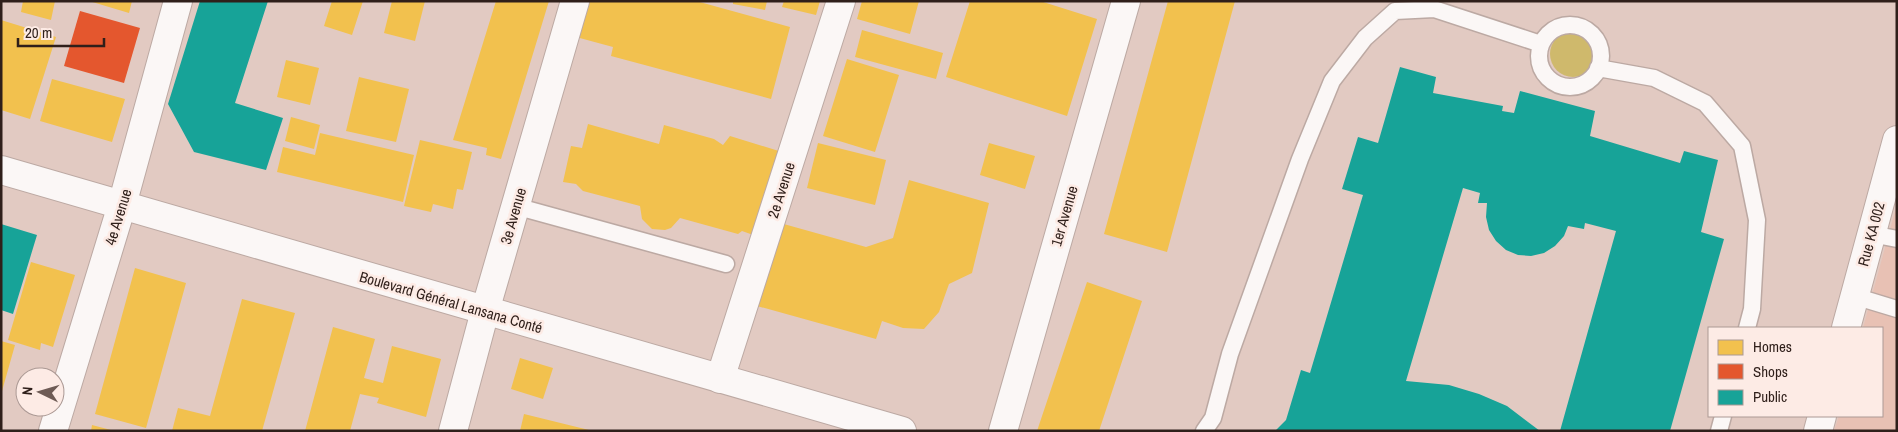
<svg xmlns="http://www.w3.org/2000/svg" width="1898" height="432" font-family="'Archivo Narrow',sans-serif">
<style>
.built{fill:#e8c1b4}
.water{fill:#cfb96c}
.homes{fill:#f2c14e}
.shops{fill:#e4572e}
.public{fill:#17a398}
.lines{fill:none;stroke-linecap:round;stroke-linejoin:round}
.lane-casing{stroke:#bca9a3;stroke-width:19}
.street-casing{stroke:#bca9a3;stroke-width:30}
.secondary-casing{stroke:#bca9a3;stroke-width:30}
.lane{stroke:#fbf7f6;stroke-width:16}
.street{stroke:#fbf7f6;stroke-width:28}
.secondary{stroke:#fbf7f6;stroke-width:28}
.labels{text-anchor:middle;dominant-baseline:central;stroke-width:5;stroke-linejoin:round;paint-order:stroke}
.street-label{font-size:15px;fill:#2f1f1a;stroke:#fdebe5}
</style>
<rect width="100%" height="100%" fill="#e2cac2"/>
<path class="built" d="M1897,204V431H1834L1839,416H1882V328H1863Z"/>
<path class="water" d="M1550 54a23 23 0 1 1 46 0a23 23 0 1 1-46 0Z"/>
<path class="homes" d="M23,1H55L51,20L21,12Z
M89,1H132L129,13Z
M332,1H363L352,35L324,26Z
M392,1H425L415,41L384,33Z
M496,1H549L501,159L486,155L487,148L453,140Z
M586,1H696L790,27L771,99L611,56L613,47L576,37Z
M733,1H767L765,10L733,4Z
M784,1H820L816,15L782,7Z
M862,1H919L910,34L857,19Z
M970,1H1040L1097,19L1067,116L946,77Z
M1168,1H1235L1167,252L1104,234Z
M1,20L56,37L30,119L1,110Z
M862,30L943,53L936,79L855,57Z
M847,59L899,75L875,152L823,136Z
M286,60L319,68L310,105L277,97Z
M359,77L409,89L396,142L346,131Z
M52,79L125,99L112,142L40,121Z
M291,117L320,125L314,149L285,141Z
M588,124L659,144L664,125L714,139L723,145L730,136L782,152L759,237L742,231L738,234L680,218L671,228L665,230L652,229L642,219L640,206L583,191L576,184L563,182L571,146L582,148Z
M320,133L414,155L403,202L277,172L283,147L315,155Z
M420,140L472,152L463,190L457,189L453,209L433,204L431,212L404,206Z
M818,143L886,160L875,205L807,188Z
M989,143L1035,156L1025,189L980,175Z
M909,180L989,203L972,273L949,284L939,312L924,329L903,328L882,321L876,339L750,304L773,221L866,247L893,238Z
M31,262L75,275L53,347L41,343L40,350L8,340Z
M135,268L186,283L146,428L95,414Z
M1087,282L1142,301L1099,431H1037Z
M242,299L295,313L262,431H172L178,408L210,416Z
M333,327L375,339L364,378L383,383L392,346L441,359L426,417L377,403L379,398L360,394L350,431H305Z
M1,341L15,345L2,391H1Z
M520,358L553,368L543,399L511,389Z
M524,414L589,430V431H520Z
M92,425L111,430L110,431H91Z"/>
<path class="shops" d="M80,11L140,28L124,83L64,66Z"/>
<path class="public" d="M200,1H268L235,103L283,118L266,170L194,152L168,104Z
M1400,67L1436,77L1433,93L1503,106L1502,111L1514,113L1520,91L1595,111L1590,136L1680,163L1684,151L1718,160L1701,232L1724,239L1670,431H1560L1616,231L1585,223L1584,229L1568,226L1564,236L1555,246L1544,253L1531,256L1518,255L1506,250L1496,241L1489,230L1486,217L1487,203H1478L1480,193L1463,188L1406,381L1449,385L1479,394L1507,406L1540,431H1275L1286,420L1301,370L1310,373L1363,195L1342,189L1358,137L1378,143Z
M1,224L37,235L13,314L1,310Z"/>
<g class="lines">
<defs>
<path id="lane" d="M1539 56a31 31 0 1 1 62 0a31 31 0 1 1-62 0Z
M1598,68L1654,78L1705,103L1742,146L1757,220L1752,309L1747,328
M515,206L726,264
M1871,234L1897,239
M1854,296L1897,309
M1204,431L1213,418L1230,354L1300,159L1332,81L1365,38L1395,11L1434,9L1541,44
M1719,431L1723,416"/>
<path id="street" d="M1846,328L1897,140
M720,379L841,1
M53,431L122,205L178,1
M453,431L485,311L575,1
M1818,431L1822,416"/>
<path id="secondary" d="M1,170L902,431
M1003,431L1126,1"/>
</defs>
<use href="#lane" class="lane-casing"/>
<use href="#street" class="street-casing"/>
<use href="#secondary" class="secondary-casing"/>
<use href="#lane" class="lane"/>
<use href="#street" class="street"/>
<use href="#secondary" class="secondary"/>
</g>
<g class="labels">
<g class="street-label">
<text transform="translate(781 190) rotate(-72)">2e Avenue</text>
<text transform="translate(513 216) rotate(-74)">3e Avenue</text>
<text transform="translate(1064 216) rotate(-74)">1er Avenue</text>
<text transform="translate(118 217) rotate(-73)">4e Avenue</text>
<text transform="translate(1871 234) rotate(-75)">Rue KA 002</text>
<text transform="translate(451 302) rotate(16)">Boulevard Général Lansana Conté</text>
</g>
</g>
<rect width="1898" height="432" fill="none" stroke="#2f1f1a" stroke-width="5"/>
<rect x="1708" y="327" width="175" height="90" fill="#fdebe5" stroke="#ab9994"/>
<rect x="1718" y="340" width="25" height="15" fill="#f2c14e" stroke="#ab9994"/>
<text x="1753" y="352" font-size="15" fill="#2f1f1a">Homes</text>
<rect x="1718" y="364" width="25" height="15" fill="#e4572e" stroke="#ab9994"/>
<text x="1753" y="377" font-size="15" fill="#2f1f1a">Shops</text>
<rect x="1718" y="390" width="25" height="15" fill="#17a398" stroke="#ab9994"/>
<text x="1753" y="402" font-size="15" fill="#2f1f1a">Public</text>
<g transform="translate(40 392) rotate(275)"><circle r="24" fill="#fdebe5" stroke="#ab9994"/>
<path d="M0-4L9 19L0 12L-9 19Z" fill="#6e5b55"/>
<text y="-8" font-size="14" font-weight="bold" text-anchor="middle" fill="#2f1f1a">N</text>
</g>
<path d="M18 38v8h86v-8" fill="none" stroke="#2f1f1a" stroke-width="2.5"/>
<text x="25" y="38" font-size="15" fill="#2f1f1a" stroke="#fdebe5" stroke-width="4" paint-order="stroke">20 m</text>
</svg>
